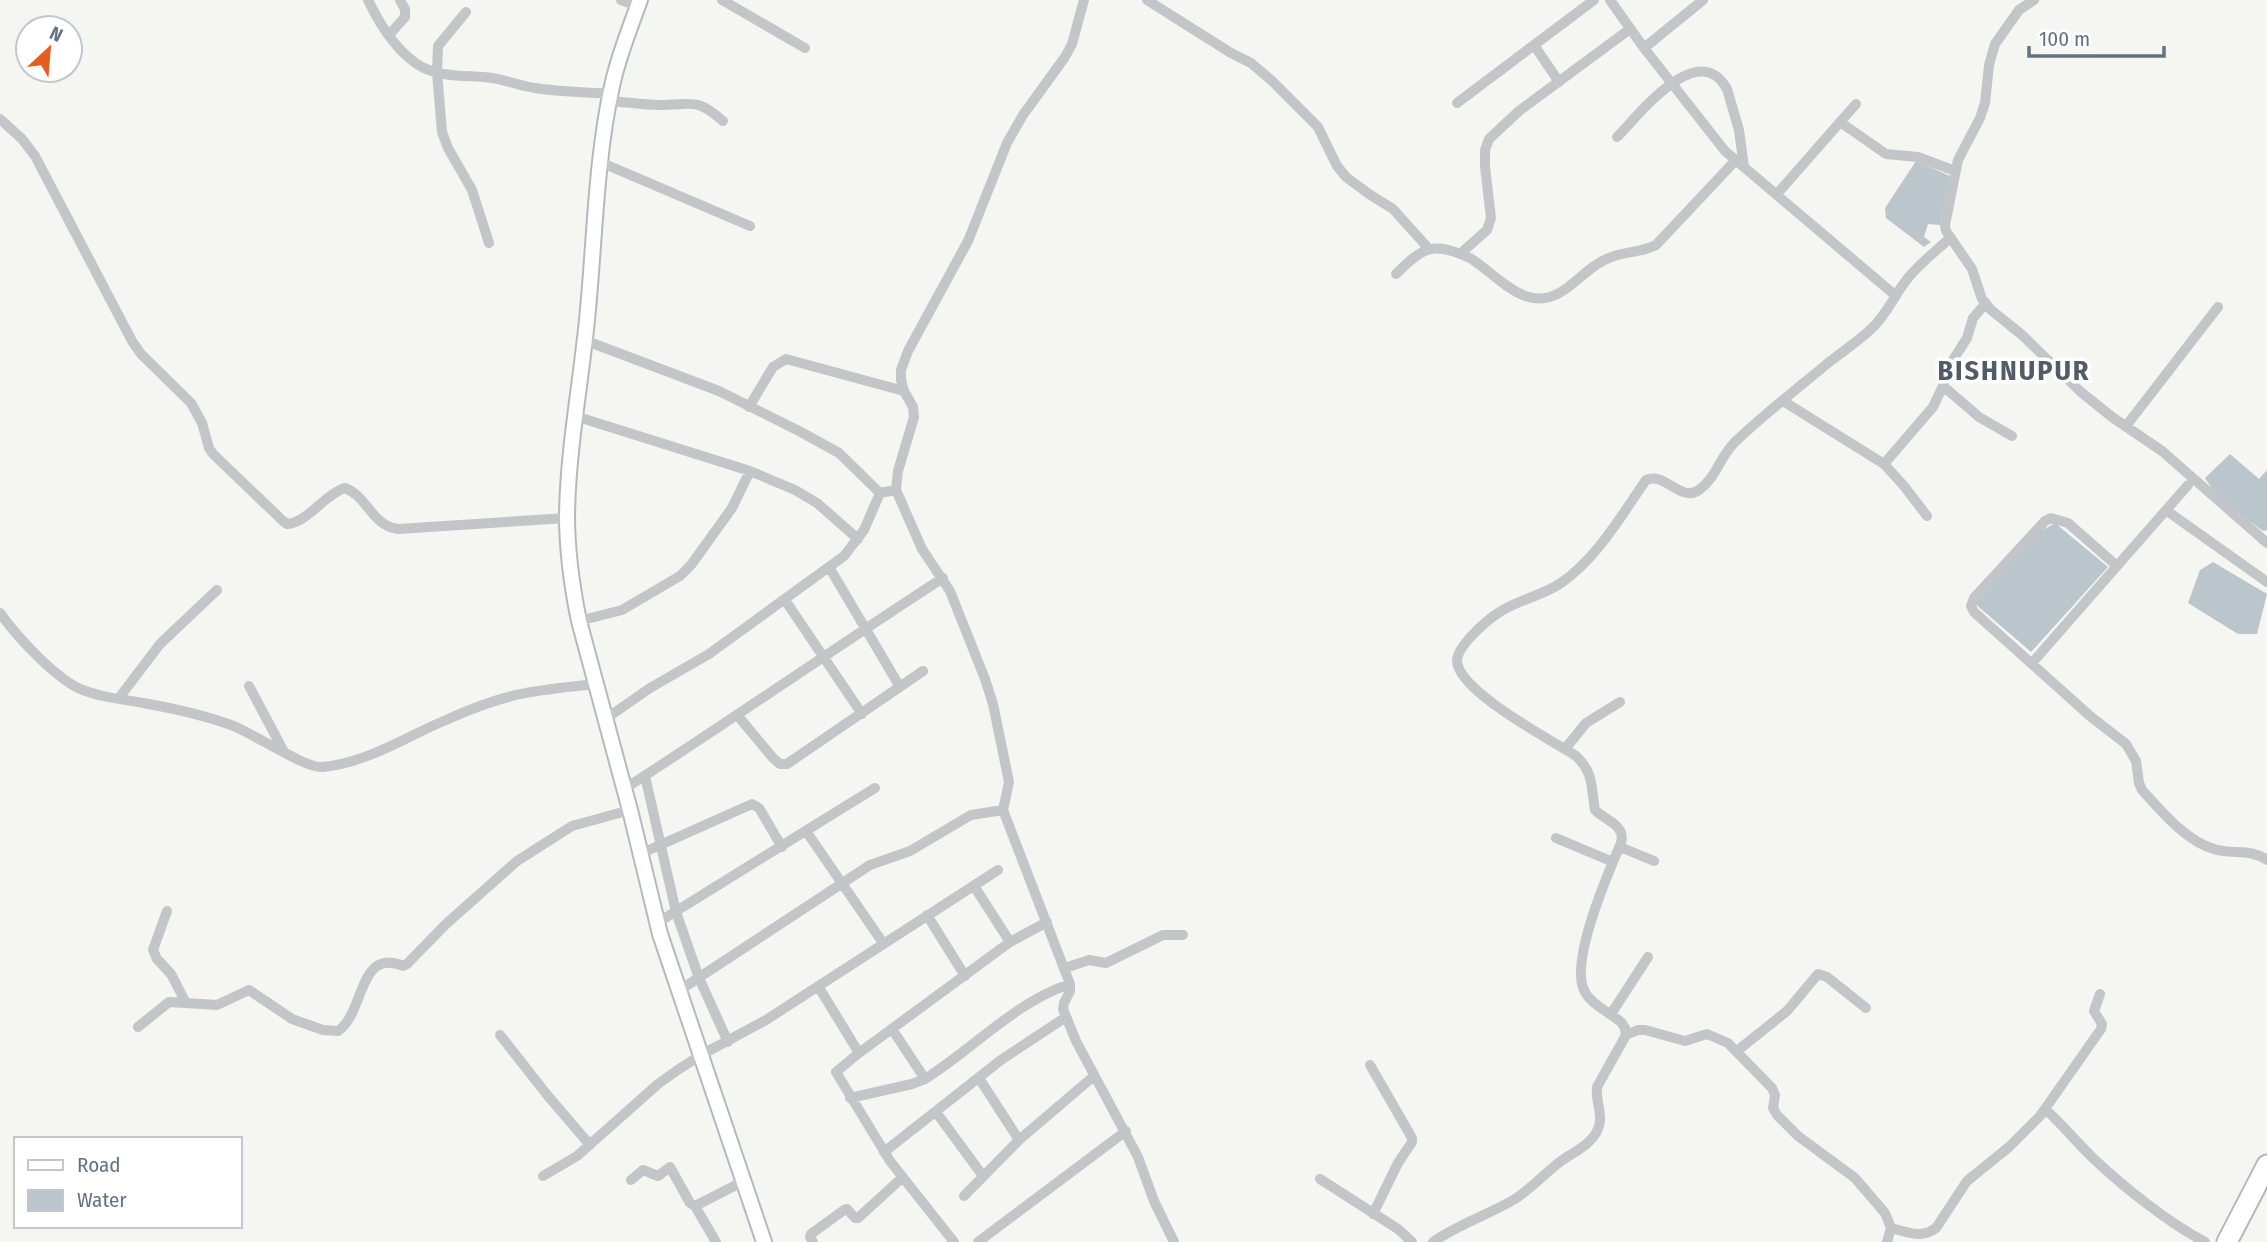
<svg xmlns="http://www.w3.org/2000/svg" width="2267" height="1242" font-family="'Fira Sans Condensed',sans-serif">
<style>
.water{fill:#bbc6cc}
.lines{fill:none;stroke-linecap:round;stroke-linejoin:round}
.secondary-casing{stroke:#b4b9be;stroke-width:18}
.highway-casing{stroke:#b5b8bb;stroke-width:23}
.street{stroke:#c2c6c9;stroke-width:10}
.secondary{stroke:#fff;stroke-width:14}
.highway{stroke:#fff;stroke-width:19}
.labels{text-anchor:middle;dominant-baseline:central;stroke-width:7;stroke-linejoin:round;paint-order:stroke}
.district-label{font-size:28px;font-weight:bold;letter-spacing:2px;fill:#515c68;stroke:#fff}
</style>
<rect width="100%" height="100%" fill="#f5f5f1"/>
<path class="water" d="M1916,161L1950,176L1940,225L1928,224L1924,237L1931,242L1924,247L1886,218L1885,208Z
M2230,454L2259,479L2267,470V530L2263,531L2218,498L2205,478Z
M2055,523L2108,567L2031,652L1973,602L2030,538Z
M2213,562L2267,594L2257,634H2238L2188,603L2200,570Z"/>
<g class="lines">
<defs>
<path id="secondary" d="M640,0C630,28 618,57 612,86C596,159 595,235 588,309C582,378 568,446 567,515C567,551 572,587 579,621L630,810L660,934L764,1242"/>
<path id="highway" d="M2227,1242L2267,1165"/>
</defs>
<use href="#secondary" class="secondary-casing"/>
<use href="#highway" class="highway-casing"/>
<path class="street" d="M368,0C380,25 397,53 422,67C443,78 470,75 492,78C506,80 520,86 535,88C560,92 585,92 611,94
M621,0L638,6
M722,0L805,48
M1084,0L1072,44L1065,57L1023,115L1007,143L968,241L908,351L901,370V380L904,391L913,407L914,417L898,471L896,490L922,549L950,591L985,679L993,704L1009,782L1003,810L1070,984V991L1064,1003L1063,1009L1076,1041L1138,1157L1154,1201L1174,1242
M1147,0L1231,53L1251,63L1271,80L1318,127L1337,166L1346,177L1369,194L1393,209L1429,249
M1610,0L1644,48L1725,151L1896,296
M2034,0L2019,10L1995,44L1989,65L1985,103L1980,118L1958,160L1945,225L1946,231L1972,269L1982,299L1991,310L2021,334L2081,392L2112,417L2162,451L2267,543
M466,12L438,46L437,72L442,132L448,148L472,190L489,243
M389,35L405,17V9L400,0
M1534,45L1559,82
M1644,48L1703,0
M609,101C626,102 643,105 660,105C692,105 696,97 723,121
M1457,103L1594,0
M0,119L22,139L35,156L132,341L141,354L191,403L202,423L209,448L213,454L282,520L287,524C307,523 325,494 345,488C368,497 371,525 398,529L567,518
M1840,122L1886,154L1918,157L1955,171
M1617,137C1639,115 1698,37 1727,89L1739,130L1744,167
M600,162L750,226
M1777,194L1856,104
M1460,254L1487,230L1491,218L1485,167V150L1489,139L1519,111L1630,29
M1396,274C1423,247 1433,241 1470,258C1499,276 1527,316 1564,290C1579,280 1592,264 1609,258C1624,251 1641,253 1656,245L1735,161
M584,340L719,391L801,432L839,453L880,493
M1943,386L1979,417L2012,436
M1783,401L1884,464L1904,486L1927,516
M749,407L773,367L786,359L904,391
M575,416L750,471L795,490L817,503L858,539
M2126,426L2218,307
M1884,464L1933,407L1943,386L1948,368L1967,338L1973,318L1986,303
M2188,485L2117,566L2068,523L2051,518L2045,521L1974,598L1971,606L1974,612L2090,716L2126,744L2136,761L2139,783L2142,790C2161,811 2186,841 2214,849C2232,855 2250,848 2267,860
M2167,511L2267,582
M829,567L900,687
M785,600L862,714
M0,613C17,637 51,673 76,687C96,697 122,699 143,703C172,708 203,715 231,725C253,733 304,768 322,767C367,763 405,737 446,720C468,710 491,701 516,695C541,689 568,687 595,684
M579,621L622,610L680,576L691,565L732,508L750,471
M2032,663L2117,566
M249,686L283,750
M119,698L160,644L217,590
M738,716L773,758L780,764H787L923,671
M604,720L650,688L709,654L844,556L864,530L880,493L896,490
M1565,749L1586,723L1620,702
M645,776L676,912L699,978L728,1042
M624,789C732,720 836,647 943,578
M806,831L883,943
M1556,838L1613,862
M1620,847L1654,861
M640,854L752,804L759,808L782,847
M974,886L1010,942
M167,911L153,950L157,959L171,974L185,1001
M927,915L965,976
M657,923L875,788
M1065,968L1089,960L1106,963L1163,935H1183
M818,986L859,1053
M680,990L870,865L910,851L971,815L1003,810
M1611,1014L1648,957
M138,1027L169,1002L217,1005L249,990L292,1019L323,1030L338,1031C365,1013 358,947 403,966L407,964L446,924L517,861L572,826L630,810
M892,1029L925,1079
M500,1035L548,1096L590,1145
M1626,1035L1638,1030H1645L1685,1041L1707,1034L1728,1043L1772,1088L1775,1095L1773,1108L1777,1115L1798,1136L1855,1178L1885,1213L1891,1228L1887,1242
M1737,1051L1787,1011L1818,974L1827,977L1866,1008
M1370,1065L1412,1138V1142L1398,1163L1373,1214
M979,1078L1019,1140
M850,1098L912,1084L925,1079C973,1049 1015,1002 1070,984
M2045,1109C2063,1125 2078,1144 2095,1160C2126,1189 2169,1223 2205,1242
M936,1112L983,1176
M884,1152L1001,1060L1066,1017
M543,1176L577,1156L658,1084L679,1069L701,1055L766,1020L998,870
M1320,1179L1398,1229L1412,1242
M631,1180L643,1170L658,1176L670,1167L690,1203L695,1206L744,1181
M964,1196L1019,1140L1094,1076
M695,1206L716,1242
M1891,1228C1907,1232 1922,1239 1936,1228L1967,1181L2009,1147L2040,1116L2101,1029L2102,1024L2094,1011L2100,994
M813,1242L810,1237L811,1234L844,1210L847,1209L855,1218H858L903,1177
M954,1242L890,1161L836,1072L859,1053L1010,942L1047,922
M978,1242L1126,1131
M1433,1242C1459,1224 1488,1215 1515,1199C1532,1188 1545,1173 1561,1161C1574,1152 1592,1144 1598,1129C1604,1116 1595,1101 1597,1087L1626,1035L1625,1028L1621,1022C1610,1013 1589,1003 1584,990C1570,961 1608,873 1621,843C1626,825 1606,821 1595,810C1591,787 1594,773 1576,756C1551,740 1458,691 1457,661C1457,646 1486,621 1498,613C1517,600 1542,596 1561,583C1597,558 1621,516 1646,480C1665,471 1680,503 1699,490C1716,478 1720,457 1734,443C1763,415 1797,389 1828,363C1842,352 1857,342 1870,330C1887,315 1894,295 1908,278C1920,263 1936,251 1950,238"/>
<use href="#secondary" class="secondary"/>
<use href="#highway" class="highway"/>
</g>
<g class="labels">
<g class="district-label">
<text x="2014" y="370">BISHNUPUR</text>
</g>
</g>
<rect x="14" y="1137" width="228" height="91" fill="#ffffff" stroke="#c1c7cd" stroke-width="2"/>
<rect x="28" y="1160" width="35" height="10" fill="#ffffff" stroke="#c1c7cd" stroke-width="2"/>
<text x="77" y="1172" font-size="21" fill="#637383">Road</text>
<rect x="28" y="1190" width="35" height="21" fill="#bbc6cc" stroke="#c1c7cd" stroke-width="2"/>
<text x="77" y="1207" font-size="21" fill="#637383">Water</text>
<g transform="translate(49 49) rotate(26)"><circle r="33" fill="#ffffff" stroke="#c1c7cd" stroke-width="2"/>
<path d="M0-5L12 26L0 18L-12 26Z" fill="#e75d20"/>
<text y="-10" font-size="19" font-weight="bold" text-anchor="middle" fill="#637383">N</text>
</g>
<path d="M2029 46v10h135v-10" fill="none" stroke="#637383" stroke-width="3.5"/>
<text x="2039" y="46" font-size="21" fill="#637383" stroke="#ffffff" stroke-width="5" paint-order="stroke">100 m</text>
</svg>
